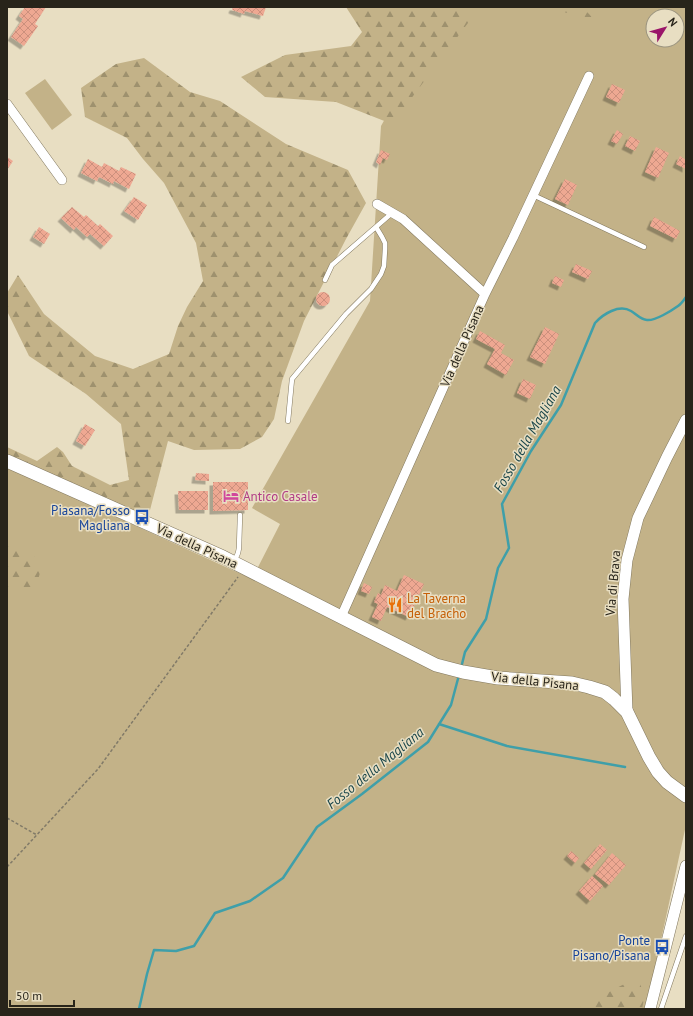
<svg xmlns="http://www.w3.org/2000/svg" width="693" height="1016" font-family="'PT Sans',sans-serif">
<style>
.green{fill:#c3b288;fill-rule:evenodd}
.forest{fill:url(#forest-firs)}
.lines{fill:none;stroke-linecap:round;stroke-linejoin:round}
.stream{stroke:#3f9fa9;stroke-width:2.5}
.building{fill:url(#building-cross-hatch);filter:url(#shadow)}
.service-casing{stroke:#82785f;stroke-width:5.5}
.minor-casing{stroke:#82785f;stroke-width:10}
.tertiary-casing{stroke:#82785f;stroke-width:12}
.secondary-casing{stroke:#82785f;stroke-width:14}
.path{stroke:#817a68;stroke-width:1.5;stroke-dasharray:3 2;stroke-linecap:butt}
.service{stroke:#fff;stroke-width:4.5}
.minor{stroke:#fff;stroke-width:9}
.tertiary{stroke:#fff;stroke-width:11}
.secondary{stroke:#fff;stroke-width:13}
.labels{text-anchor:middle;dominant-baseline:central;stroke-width:3;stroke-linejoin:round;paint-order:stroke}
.street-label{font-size:13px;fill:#28241a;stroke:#e8dec2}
.hotel-label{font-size:13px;fill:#b23c85;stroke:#e8dec2;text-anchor:start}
.transit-label{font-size:13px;fill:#164399;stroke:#e8dec2;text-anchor:end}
.food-label{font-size:13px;fill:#c56008;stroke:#e8dec2;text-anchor:start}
.water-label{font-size:14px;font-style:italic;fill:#194549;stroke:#e8dec2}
</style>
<defs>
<pattern id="forest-firs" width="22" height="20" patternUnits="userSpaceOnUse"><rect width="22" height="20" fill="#c3b288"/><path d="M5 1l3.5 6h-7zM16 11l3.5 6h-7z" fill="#9e916e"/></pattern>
<pattern id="building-cross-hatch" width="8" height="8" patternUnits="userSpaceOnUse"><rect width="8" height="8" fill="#eea892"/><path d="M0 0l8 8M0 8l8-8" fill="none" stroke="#cc907d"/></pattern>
<filter id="shadow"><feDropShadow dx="-3.5" dy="3.5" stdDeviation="0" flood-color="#0004"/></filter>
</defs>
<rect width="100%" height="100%" fill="#e8dec2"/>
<path class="green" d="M460,7H686V825L646,1009H7V467L252,579L280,524L252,508L370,301L381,126L413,69ZM653,16H677V40H653Z
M45,79L72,115L52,130L25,93Z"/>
<path class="forest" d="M346,7H480L392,124L336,102L265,97L241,77L285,55L351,46L362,32Z
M541,7H582L594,19Z
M144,58L190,92L220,101L286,144L348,170L366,203L346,239L304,321L282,381L274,419L262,437L240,449L194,450L168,441L150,510L142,515L7,457V447L37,461L57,447L63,452L72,466L110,485L129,480L121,424L86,394L29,356L7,311V293L18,275L44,314L95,356L133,369L169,354L178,326L187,307L203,281L196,243L164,183L143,159L127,138L85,117L81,88L116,64Z
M7,535L35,557L41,569L38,580L30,593L7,587Z
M632,980L640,982L644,999L642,1009H576Z"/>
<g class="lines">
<path class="stream" d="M461,668L465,652L486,619L498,568L509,548L502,504L531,451L561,405L595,323C603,314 619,304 631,311C636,314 641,320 647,320C655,321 671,311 678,306C681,304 684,300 686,297
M439,724L507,746L625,767
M139,1009L147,974L154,950L176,951L194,946L215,913L250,901L283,878L317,827L362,794L428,742L451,705L459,675"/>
</g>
<path class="building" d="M25,7H46L35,24L38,26L24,46L11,37L23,19L19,16Z
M233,7H266L263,16L245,11L244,14L232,10Z
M612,84L625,90L619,103L606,97Z
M617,130L623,134L617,144L611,141Z
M630,136L640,141L635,151L625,146Z
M656,147L669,153L658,178L645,172Z
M381,150L390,154L387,160L383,158L380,165L376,162Z
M680,156L686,160V169L676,164Z
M7,157L13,161L7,170Z
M88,159L102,167L104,163L119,171L121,167L136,174L129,189L114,181L113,184L99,177L97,181L81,173Z
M565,179L577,185L568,205L555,199Z
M134,197L147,205L138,220L124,211Z
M72,207L84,217L86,215L98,226L100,224L113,236L104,246L90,234L87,237L76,227L74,230L61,218Z
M654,217L680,231L676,239L650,226Z
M39,227L50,234L44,244L33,237Z
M576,264L592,271L588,279L572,272Z
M555,276L564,280L561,287L552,283Z
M316 299a7 7 0 1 1 14 0a7 7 0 1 1-14 0Z
M545,327L559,334L545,364L530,357Z
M480,331L505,345L501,353L514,360L506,375L487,364L495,349L476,339Z
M523,379L536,385L530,399L517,393Z
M85,424L95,430L85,446L76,441Z
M196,473L209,474V481L195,480Z
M213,482H248V510L213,511Z
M178,491H208V510H179Z
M404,575L424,584L409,617L387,607L381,621L372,617L378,604L374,602L378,593L381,595L385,585L397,591Z
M364,583L372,587L369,594L361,591Z
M600,844L607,850L591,869L584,863Z
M571,851L579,858L575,863L567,856Z
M612,853L626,865L609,885L595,874Z
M592,876L603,886L590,901L579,891Z"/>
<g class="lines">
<defs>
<path id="service" d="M533,195L644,247
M325,280L332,265L392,213
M288,421L292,379L346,314L371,289L381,274L384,266L385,249V243L382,237L376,227
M234,562L238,553L239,548L240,515
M661,1009L686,936"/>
<path id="minor" d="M7,104L62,180
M377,204L403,219L485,294
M341,617L485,294L513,238L589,76"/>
<path id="tertiary" d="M627,712L623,599L627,560L638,518L667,457L686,420
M650,1009L686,866"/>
<path id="secondary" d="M7,461L223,557L341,617L436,665L463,672L498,678L572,683L589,687L605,692L614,699L627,712L649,757L658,772L667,782L686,796"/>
</defs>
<use href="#service" class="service-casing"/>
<use href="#minor" class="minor-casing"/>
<use href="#tertiary" class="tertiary-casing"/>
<use href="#secondary" class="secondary-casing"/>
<path class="path" d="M7,818L37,835
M7,867L98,769L238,577"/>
<use href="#service" class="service"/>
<use href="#minor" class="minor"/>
<use href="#tertiary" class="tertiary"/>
<use href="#secondary" class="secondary"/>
</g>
<defs>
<symbol id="hotel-bare" viewBox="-9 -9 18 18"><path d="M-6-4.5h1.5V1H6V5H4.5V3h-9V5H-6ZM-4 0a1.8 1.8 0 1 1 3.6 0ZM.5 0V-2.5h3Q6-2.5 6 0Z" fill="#d1479c" stroke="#e8dec2" stroke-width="2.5" paint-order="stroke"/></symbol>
<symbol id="bus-bare" viewBox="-9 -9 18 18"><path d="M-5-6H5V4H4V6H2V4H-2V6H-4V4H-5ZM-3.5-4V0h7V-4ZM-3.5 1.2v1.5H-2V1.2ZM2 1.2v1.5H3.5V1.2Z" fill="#1a4fb4" stroke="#e8dec2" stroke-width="2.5" paint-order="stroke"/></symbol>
<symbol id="restaurant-bare" viewBox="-9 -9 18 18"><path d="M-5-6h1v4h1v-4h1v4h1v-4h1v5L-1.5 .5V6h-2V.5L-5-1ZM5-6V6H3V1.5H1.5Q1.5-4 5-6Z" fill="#e8710a" stroke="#e8dec2" stroke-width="2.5" paint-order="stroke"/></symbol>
</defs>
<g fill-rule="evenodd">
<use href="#hotel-bare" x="220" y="485" width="22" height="22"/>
<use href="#bus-bare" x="131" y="506" width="22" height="22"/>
<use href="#restaurant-bare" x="384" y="594" width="22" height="22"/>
<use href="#bus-bare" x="651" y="936" width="22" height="22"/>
</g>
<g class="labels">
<g class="street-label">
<text transform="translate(462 346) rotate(-66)">Via della Pisana</text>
<text transform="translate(197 546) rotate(25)">Via della Pisana</text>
<text transform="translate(613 583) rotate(-85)">Via di Brava</text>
<text transform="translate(535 681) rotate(6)">Via della Pisana</text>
</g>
<g class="hotel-label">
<text x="243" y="496">Antico Casale</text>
</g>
<g class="transit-label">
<text x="130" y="510">Piasana/Fosso<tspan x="130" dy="15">Magliana</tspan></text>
<text x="650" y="940">Ponte<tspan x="650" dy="15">Pisano/Pisana</tspan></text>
</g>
<g class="food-label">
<text x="407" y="598">La Taverna<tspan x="407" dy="15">del Bracho</tspan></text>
</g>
<g class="water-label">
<text transform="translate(527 439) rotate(-60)">Fosso della Magliana</text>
<text transform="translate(375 768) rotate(-39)">Fosso della Magliana</text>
</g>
</g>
<rect width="693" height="1016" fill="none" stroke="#28241a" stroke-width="16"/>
<g transform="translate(665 28) rotate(53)"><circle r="19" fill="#e8dec2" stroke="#9b947f"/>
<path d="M0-3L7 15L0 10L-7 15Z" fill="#9a1569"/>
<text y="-6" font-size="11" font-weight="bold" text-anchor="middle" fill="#28241a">N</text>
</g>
<path d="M10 1000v6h64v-6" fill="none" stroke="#28241a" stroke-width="2"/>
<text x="16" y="1000" font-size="12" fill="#28241a" stroke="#e8dec2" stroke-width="3" paint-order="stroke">50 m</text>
</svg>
